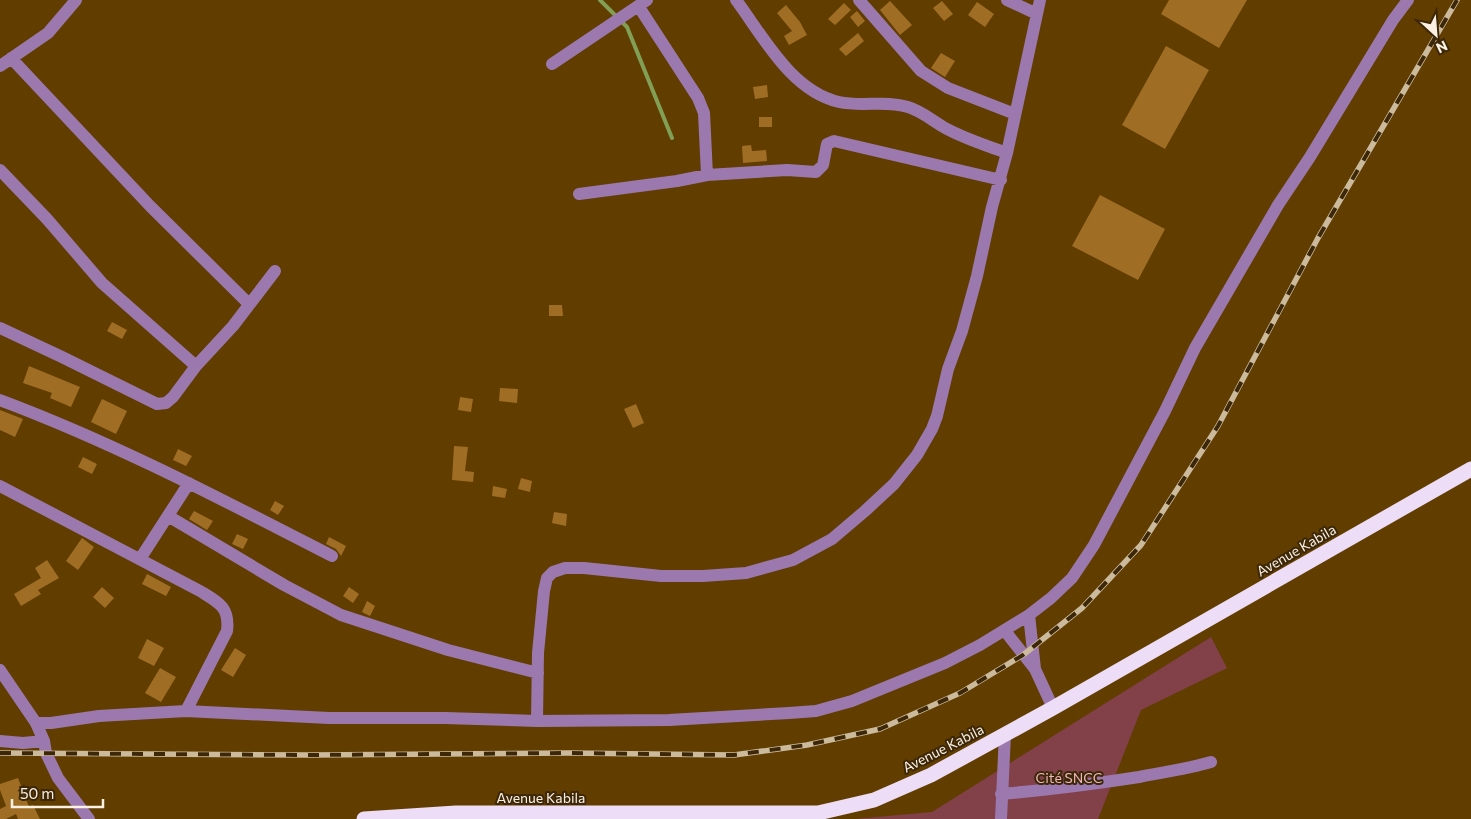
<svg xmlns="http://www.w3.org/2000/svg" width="1471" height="819" font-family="Commissioner,sans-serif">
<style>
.garden{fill:#824049}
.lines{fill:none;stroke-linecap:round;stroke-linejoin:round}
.stream{stroke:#81a056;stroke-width:4}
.building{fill:#9f6e24}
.minor{stroke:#9b79af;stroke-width:12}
.highway{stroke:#edddf7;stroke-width:15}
.rail-casing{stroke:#ccba9d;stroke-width:5.5}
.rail{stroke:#3c2709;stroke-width:4;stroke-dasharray:11;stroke-linecap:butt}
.labels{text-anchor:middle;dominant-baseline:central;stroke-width:4;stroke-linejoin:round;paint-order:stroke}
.street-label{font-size:14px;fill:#fcf1e3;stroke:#3c2709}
.park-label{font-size:14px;fill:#eeb5ba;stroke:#3c2709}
</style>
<rect width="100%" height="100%" fill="#613d00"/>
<path class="garden" d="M1211,637L1227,668L1141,710L1098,819H855L932,812Z"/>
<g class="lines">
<path class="stream" d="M600,0L627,27L672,138"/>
</g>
<path class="building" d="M1169,0H1247L1219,48L1161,14Z
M890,1L912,25L900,35L880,10Z
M942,1L953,14L944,21L933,8Z
M977,2L994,14L985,27L968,15Z
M844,3L851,10L835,25L828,19Z
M786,5L800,22L807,35L789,45L784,36L792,31L777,13Z
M857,11L865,21L858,27L850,17Z
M858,33L864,41L846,56L839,49Z
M1166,46L1209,70L1165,149L1122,125Z
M941,53L955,61L945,77L931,68Z
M767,85L768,97L755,99L753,87Z
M759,117H772V127H759Z
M751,145L752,151L766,150L767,161L743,163L742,146Z
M1100,195L1165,229L1138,280L1072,246Z
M549,305H562L563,316H549Z
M112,322L127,330L122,339L107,331Z
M29,366L80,387L71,407L50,398L52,393L23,383Z
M500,388L518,389L517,403L499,401Z
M460,397L473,399L471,412L458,410Z
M102,399L127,411L116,434L91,422Z
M636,404L644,423L633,428L624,409Z
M0,410L23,419L15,437L0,430Z
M454,446L468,447L465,471L474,472L473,482L452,480Z
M178,449L192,456L186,466L173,460Z
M83,457L97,464L92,474L78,467Z
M521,478L532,481L530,492L518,489Z
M493,486L507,489L505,498L492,496Z
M275,501L284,506L278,515L270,510Z
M194,511L213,521L207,530L189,519Z
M554,512L567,514L566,526L552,523Z
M237,534L248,539L243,549L232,544Z
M329,537L346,546L341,556L336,549L326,544Z
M82,538L94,547L78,570L66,561Z
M47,560L59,578L38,590L41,594L21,606L14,594L41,578L35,568Z
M147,574L171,587L166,596L142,584Z
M102,587L114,598L105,608L93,597Z
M349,587L359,594L353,603L343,596Z
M367,601L375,606L370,616L362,612Z
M147,639L164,648L154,666L138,658Z
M235,648L246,655L233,677L221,670Z
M160,668L176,677L161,702L145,693Z
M18,778L29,807L33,805L40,819H18L16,814L6,819H0V809L6,806L0,790V784Z"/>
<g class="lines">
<path class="minor" d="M736,0C763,36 791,91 839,102C862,107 886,100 908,107C922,111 934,122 947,129C966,139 987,146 1007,153
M859,0L921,71L948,88L1015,114
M1007,0L1037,14
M639,7L698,98L704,113L707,175
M11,58L150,206L249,304
M552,64L647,0
M0,66L48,33L76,0
M0,170L47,219L102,283L196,366
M579,194L677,181L707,175L787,170L816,172L823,165L827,144L834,141L1001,180
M0,328L62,357L157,404L166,403L173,397L196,366L233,326L275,271
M0,400C115,443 223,500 332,556
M0,486L200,591C218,602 230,607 227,631L186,711
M168,516L284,585L341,615L448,650L538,673
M140,559L189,483
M1029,615L1035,669
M1005,631L1035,669L1053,708
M0,670L36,723L44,741L46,753L58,778L89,819
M537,721L538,653L544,591L547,578L553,572L565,568H584L661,576H703L746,573L793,560L832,539L865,511L894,484L917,455L932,429L937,416L948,369L962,331L977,276L992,207L1007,153L1040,0
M36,723H51L99,716L186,711L329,718H445L537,721L669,720L789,713L816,711L852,701L945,663L980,645L1029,615L1051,598L1072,578L1094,545L1165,411L1195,348L1278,205L1310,157L1393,20L1408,0
M0,741L23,743L44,741
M1001,794C1048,790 1093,784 1139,777C1164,772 1187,769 1211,762
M1001,819L1005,734"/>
<path class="highway" d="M364,819L456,813H818L874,800L931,775L1053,708L1471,469"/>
<defs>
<path id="rail" d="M0,753L311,755L568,753L734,755L807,745L880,729L960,693L1023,655L1082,608L1141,545L1218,426L1318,238L1457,0"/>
</defs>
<use href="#rail" class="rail-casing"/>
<use href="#rail" class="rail"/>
</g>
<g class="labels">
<g class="street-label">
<text transform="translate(1296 550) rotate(-30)">Avenue Kabila</text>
<text transform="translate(943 748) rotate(-27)">Avenue Kabila</text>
<text x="541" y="797">Avenue Kabila</text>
</g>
<g class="park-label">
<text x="1069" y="777">Cité SNCC</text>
</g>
</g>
<g transform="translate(1436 35) rotate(154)" stroke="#3c2709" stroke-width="4" paint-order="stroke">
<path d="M0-4L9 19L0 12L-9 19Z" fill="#fcf1e3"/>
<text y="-8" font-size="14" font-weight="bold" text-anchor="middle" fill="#fcf1e3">N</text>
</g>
<path d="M12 799v8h91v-8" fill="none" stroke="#fcf1e3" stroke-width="2.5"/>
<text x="20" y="799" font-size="15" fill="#fcf1e3" stroke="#3c2709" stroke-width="4" paint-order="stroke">50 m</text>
</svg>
